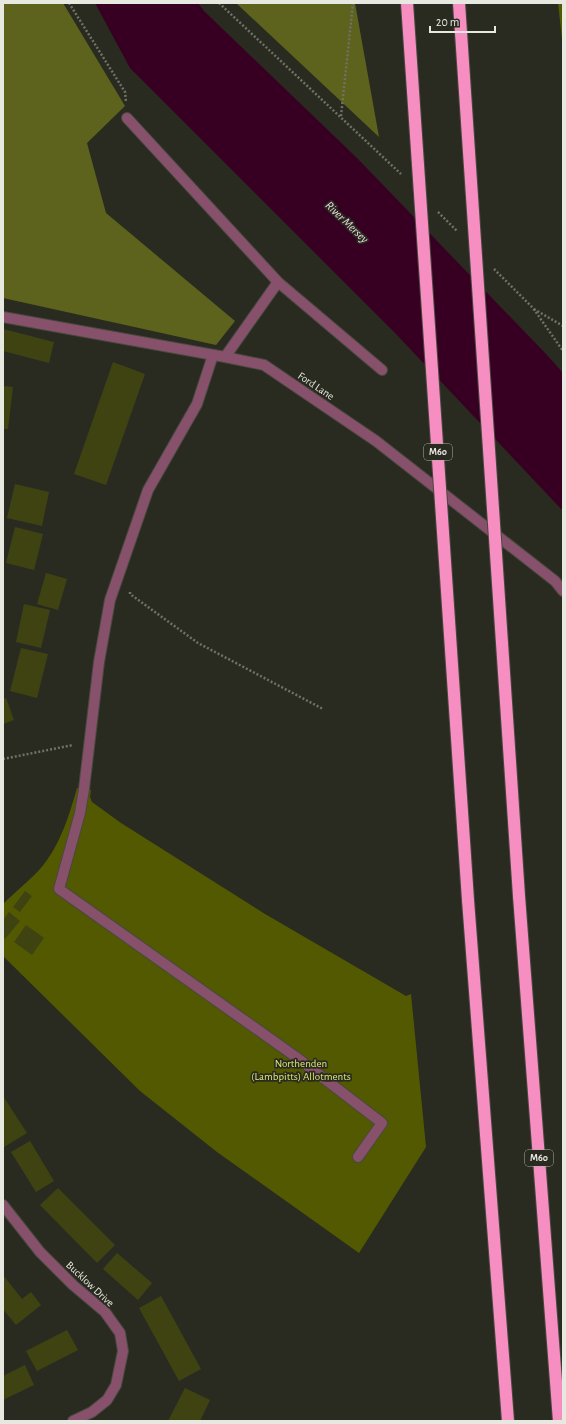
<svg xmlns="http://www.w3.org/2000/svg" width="566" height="1424" font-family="'Alegreya Sans',sans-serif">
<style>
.green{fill:#535900}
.forest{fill:#5d631c}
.water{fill:#370022}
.building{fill:#3f4312}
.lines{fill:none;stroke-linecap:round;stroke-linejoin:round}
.minor-casing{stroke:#48493f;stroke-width:12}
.highway-casing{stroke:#48493f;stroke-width:14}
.path{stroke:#707167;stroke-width:2.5;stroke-dasharray:2 2;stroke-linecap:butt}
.minor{stroke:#87516b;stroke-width:10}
.highway{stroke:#f78ec2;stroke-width:12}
.highway-bridge-casing{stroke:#48493f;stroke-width:14;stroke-linecap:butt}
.highway-bridge{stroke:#f78ec2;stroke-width:12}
.labels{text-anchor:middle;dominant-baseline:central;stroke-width:3.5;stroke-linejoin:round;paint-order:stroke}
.shield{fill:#2a2b20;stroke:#aeafa6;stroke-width:1}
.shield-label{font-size:10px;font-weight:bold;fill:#e7e8e0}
.street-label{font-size:11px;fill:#e7e8e0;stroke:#2a2b20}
.park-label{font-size:11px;fill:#deea71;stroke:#2a2b20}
.water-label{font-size:12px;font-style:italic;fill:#f4dce6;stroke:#2a2b20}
</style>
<rect width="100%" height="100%" fill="#2a2b20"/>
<path class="green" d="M558,3H563V48Z
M77,788L91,790L90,797L92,802L121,823L265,914L406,996L411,994L426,1147L359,1253L217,1152L140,1091L3,956V904C16,891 37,875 47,860C62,839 70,813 77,788Z"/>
<path class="forest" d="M3,3H63L125,106L87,143L106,213L235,321L216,345L3,298Z
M236,3H355L379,137Z"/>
<path class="water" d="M95,3H198L204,11L358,159L547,355L563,373V511L396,334L130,68Z"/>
<path class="building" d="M3,329L54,342L49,363L3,351Z
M113,362L145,374L106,485L74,474Z
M3,386L13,387L8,429H3Z
M15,484L49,492L42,526L7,518Z
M15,527L43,534L34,570L6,563Z
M46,573L67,579L58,610L37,604Z
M24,604L50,610L41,648L16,642Z
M21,648L48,654L37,698L10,691Z
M6,698L14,720L3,724V699Z
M25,891L32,896L20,912L13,907Z
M9,912L20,921L5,939L3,938V920Z
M26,925L44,938L32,955L14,942Z
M3,1096L27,1133L4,1147L3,1145Z
M30,1141L54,1181L36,1192L11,1152Z
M58,1188L115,1245L97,1263L40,1205Z
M117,1253L152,1283L138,1300L103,1269Z
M3,1275L22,1299L31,1292L41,1305L16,1325L3,1309Z
M161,1296L201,1369L179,1381L139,1308Z
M67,1330L78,1350L37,1371L26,1351Z
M25,1365L34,1385L3,1400V1376Z
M185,1388L210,1400L200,1421H168Z"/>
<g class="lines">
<defs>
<path id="minor" d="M127,118L278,282L382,370
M3,317L225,357L264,365L376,441L555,581L563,591
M213,355L197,404L148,490L110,600L99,662L84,789L80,813L59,889L296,1057L382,1123L358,1157
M225,357L278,282
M3,1205L40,1252L73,1285L105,1312L120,1333L123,1351L116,1385L107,1400L92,1412L73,1421"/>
<path id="highway" d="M519,896L559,1421
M468,900L508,1421"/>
</defs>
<use href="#minor" class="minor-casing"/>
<use href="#highway" class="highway-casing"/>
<path class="path" d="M69,3L125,92L126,102
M219,3L401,174
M341,116L353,3
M438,212L457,231
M494,269L533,308L563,351
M534,309L563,326
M130,592V594L198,643L323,709
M3,759L73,745"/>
<use href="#minor" class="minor"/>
<use href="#highway" class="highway"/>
<defs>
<path id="highway-bridge" d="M407,3L468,900
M459,3L519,896"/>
</defs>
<use href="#highway-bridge" class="highway-bridge-casing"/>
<use href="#highway-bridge" class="highway-bridge"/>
</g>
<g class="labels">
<g class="shield">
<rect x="424" y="444" width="28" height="16" rx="3"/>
<rect x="525" y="1150" width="28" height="16" rx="3"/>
</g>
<g class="shield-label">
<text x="438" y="452">M60</text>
<text x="539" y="1158">M60</text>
</g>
<g class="street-label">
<text transform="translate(316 386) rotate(34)">Ford Lane</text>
<text transform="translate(90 1284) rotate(43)">Bucklow Drive</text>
</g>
<g class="park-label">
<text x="301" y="1063">Northenden<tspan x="301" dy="13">(Lambpitts) Allotments</tspan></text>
</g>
<g class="water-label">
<text transform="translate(347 222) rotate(44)">River Mersey</text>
</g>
</g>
<rect width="566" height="1424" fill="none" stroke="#e7e8e0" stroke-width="8"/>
<path d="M430 26v6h65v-6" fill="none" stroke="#e7e8e0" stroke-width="2"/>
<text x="436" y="26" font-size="12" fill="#e7e8e0" stroke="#2a2b20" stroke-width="3" paint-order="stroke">20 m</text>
</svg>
